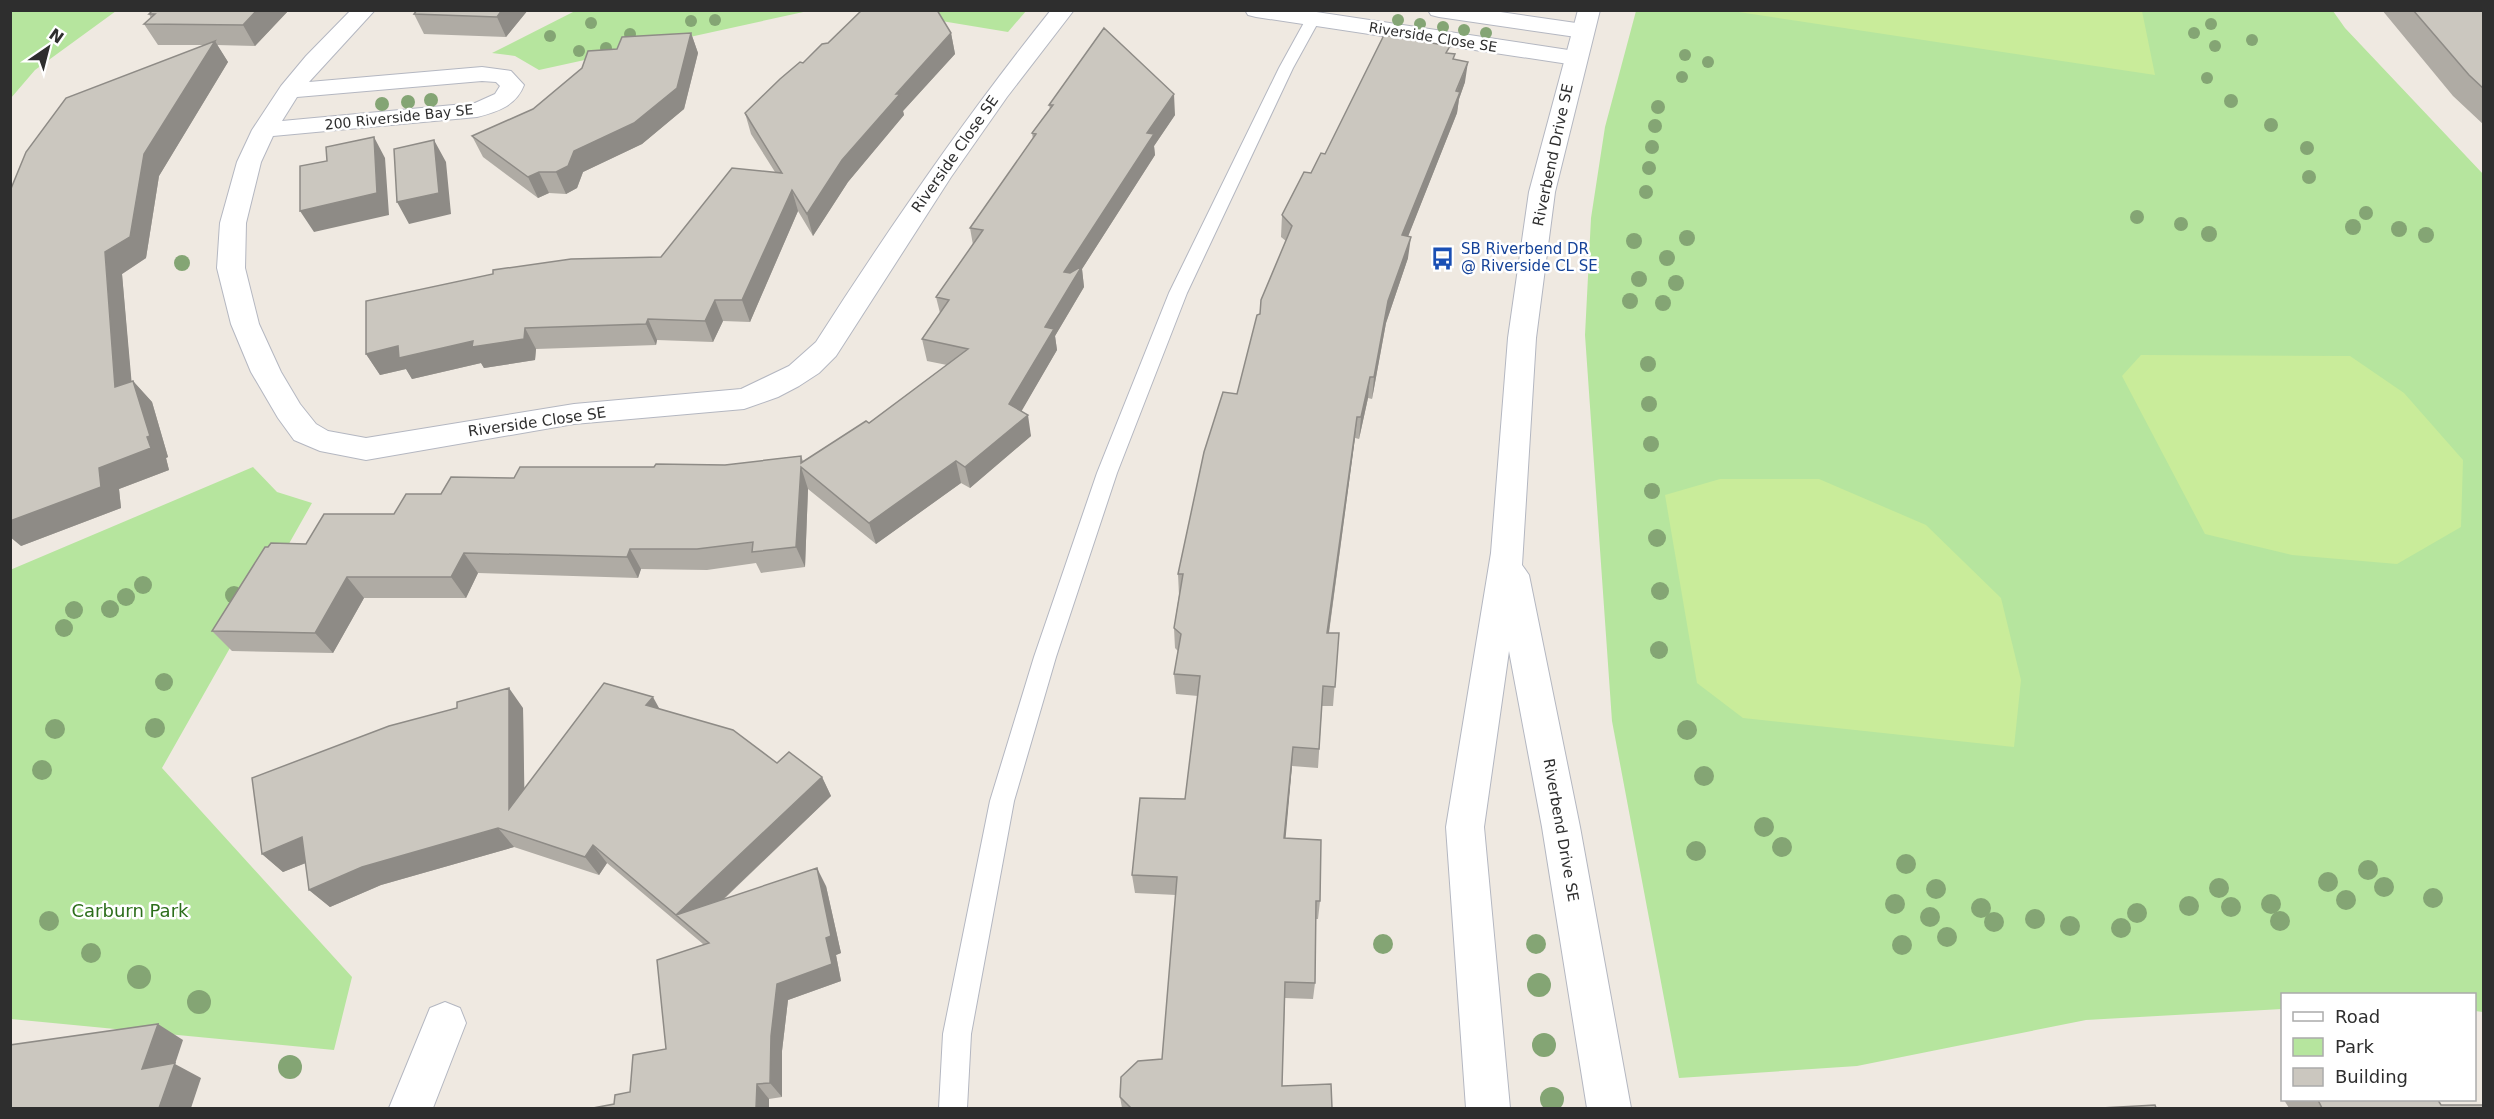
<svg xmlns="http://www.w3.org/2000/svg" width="2494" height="1119" font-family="'DejaVu Sans',sans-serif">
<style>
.green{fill:#b6e59e}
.pitch{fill:#c9ec9a}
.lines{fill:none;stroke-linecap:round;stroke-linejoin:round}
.lane-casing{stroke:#b4b7c1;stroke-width:2}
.street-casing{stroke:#b4b7c1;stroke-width:2}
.secondary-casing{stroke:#b4b7c1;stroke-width:2}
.lane{fill:#fff;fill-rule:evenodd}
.street{fill:#fff;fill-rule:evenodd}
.secondary{fill:#fff;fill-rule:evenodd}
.tree{fill:#84a574}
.wall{fill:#afaba4}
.shaded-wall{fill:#8e8b86}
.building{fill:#cbc7bf;stroke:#8e8b86;stroke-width:1.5}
.labels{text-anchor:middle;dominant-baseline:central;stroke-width:5;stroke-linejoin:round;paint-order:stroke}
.far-street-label{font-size:14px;fill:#2e2e2e;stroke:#fff}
.street-label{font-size:15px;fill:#2e2e2e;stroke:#fff}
.transit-label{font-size:15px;fill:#164399;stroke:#fff;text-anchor:start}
.near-park-label{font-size:18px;fill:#2c6e1b;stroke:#fff}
</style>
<rect width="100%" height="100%" fill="#efe9e1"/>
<path class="green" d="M11,10H116V11L35,70L11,98Z
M575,11H808L539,70L515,56L492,53Z
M881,11H1026L1008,32Z
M1636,11H2333L2345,28L2483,174V1012L2475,1011L2474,994H2282V1009L2086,1020L1857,1066L1679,1078L1612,721L1585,335L1591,218L1605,127Z
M253,467L277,492L312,503L162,768L352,977L334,1050L11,1019L10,570Z"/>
<path class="pitch" d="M1732,11H2142L2155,75Z
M2141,355L2350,356L2404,393L2463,460L2461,527L2397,564L2292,555L2205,534L2122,376Z
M1720,479H1819L1926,525L2001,598L2021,680L2014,747L1743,718L1697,683L1665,495Z"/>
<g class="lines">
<defs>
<path id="lane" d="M1313,15L1320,19L1293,68L1187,293L1117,473L1056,657L1014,801L971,1034L967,1108H939L943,1034L990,801L1034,657L1097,473L1169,293L1279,68L1306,19Z"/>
<path id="street" d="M351,10H375L309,82L482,67L511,71L524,85C516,106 497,112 477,117L273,136L261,162L246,223L245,268L259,324L281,372L300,404L316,424L328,431L366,438L574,404L741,389L789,366L816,342C889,228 966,116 1051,10H1074L1007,97L951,177L836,356L819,373L799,386L778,397L744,409L574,424L366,460L320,451L294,440L278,418L251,372L231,324L217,268L220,223L237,162L252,130L281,86L306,56ZM482,81L496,82L500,86L495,94L475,103L282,121L297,97Z
M1245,10H1303L1575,51L1583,53L1586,58L1583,63L1575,65L1256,17L1248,15Z
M1428,10H1487L1583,24L1591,26L1594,31L1591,36L1583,38L1439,17L1431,15Z
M445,1002L460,1008L466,1023L433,1108H389L430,1008Z"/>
<path id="secondary" d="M1578,10H1600L1555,192L1536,338L1522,565L1529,575L1580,827L1631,1108H1587L1542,827L1509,651L1484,827L1510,1108H1466L1446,827L1491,553L1508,338L1529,192Z"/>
</defs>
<use href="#lane" class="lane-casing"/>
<use href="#street" class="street-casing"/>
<use href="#secondary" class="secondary-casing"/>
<use href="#lane" class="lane"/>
<use href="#street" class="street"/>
<use href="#secondary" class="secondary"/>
</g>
<g class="tree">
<circle cx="715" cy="20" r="6"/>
<circle cx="1398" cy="20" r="6"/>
<circle cx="691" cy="21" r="6"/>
<circle cx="591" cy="23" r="6"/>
<circle cx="1420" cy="24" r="6"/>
<circle cx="2211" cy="24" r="6"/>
<circle cx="1443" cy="27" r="6"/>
<circle cx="1464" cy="30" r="6"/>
<circle cx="1486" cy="33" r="6"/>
<circle cx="2194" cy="33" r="6"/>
<circle cx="630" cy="34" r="6"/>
<circle cx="550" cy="36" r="6"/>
<circle cx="2252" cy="40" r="6"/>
<circle cx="2215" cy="46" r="6"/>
<circle cx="606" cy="48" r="6"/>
<circle cx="579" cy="51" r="6"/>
<circle cx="1685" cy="55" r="6"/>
<circle cx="1708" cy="62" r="6"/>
<circle cx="1682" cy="77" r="6"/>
<circle cx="2207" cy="78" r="6"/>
<circle cx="431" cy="100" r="7"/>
<circle cx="2231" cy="101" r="7"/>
<circle cx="408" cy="102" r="7"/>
<circle cx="382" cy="104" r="7"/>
<circle cx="1658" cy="107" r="7"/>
<circle cx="2271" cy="125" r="7"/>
<circle cx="1655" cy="126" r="7"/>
<circle cx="1652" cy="147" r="7"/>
<circle cx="2307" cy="148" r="7"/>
<circle cx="1649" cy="168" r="7"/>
<circle cx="2309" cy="177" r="7"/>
<circle cx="1646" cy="192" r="7"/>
<circle cx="2366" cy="213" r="7"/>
<circle cx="2137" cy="217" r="7"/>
<circle cx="2181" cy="224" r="7"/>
<circle cx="2353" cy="227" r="8"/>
<circle cx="2399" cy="229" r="8"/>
<circle cx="2209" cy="234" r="8"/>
<circle cx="2426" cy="235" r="8"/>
<circle cx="1687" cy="238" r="8"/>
<circle cx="1634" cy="241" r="8"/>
<circle cx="1667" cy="258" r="8"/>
<circle cx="182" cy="263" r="8"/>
<circle cx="1639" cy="279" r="8"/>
<circle cx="1676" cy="283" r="8"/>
<circle cx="1630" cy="301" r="8"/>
<circle cx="1663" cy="303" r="8"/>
<circle cx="1648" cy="364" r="8"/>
<circle cx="1649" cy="404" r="8"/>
<circle cx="1651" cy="444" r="8"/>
<circle cx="1652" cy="491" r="8"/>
<circle cx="1657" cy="538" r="9"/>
<circle cx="143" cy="585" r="9"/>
<circle cx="1660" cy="591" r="9"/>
<circle cx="234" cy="595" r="9"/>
<circle cx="126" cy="597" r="9"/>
<circle cx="110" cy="609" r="9"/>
<circle cx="74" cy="610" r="9"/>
<circle cx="64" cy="628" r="9"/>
<circle cx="1659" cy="650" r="9"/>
<circle cx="164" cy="682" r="9"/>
<circle cx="155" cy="728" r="10"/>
<circle cx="55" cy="729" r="10"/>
<circle cx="1687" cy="730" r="10"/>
<circle cx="42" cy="770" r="10"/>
<circle cx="1704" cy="776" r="10"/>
<circle cx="1764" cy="827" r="10"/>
<circle cx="1782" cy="847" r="10"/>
<circle cx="1696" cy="851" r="10"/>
<circle cx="1906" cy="864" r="10"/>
<circle cx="2368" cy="870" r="10"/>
<circle cx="2328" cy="882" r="10"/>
<circle cx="2384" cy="887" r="10"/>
<circle cx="2219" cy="888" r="10"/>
<circle cx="1936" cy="889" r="10"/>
<circle cx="2433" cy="898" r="10"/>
<circle cx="2346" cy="900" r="10"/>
<circle cx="1895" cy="904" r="10"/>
<circle cx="2271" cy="904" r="10"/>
<circle cx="2189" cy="906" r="10"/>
<circle cx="2231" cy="907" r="10"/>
<circle cx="1981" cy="908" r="10"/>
<circle cx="2137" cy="913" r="10"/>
<circle cx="1930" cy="917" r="10"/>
<circle cx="2035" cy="919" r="10"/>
<circle cx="49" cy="921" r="10"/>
<circle cx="2280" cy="921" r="10"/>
<circle cx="1994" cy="922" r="10"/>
<circle cx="2070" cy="926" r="10"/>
<circle cx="2121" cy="928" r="10"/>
<circle cx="1947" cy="937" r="10"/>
<circle cx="1383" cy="944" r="10"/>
<circle cx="1536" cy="944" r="10"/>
<circle cx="1902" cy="945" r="10"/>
<circle cx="91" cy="953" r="10"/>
<circle cx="139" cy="977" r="12"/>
<circle cx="1539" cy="985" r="12"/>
<circle cx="199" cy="1002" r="12"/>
<circle cx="1544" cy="1045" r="12"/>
<circle cx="290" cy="1067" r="12"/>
<circle cx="1552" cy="1099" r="12"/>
</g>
<path class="wall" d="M153,10H289L255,46L217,45L228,62L159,176L146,258L122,274L131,382L133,381L152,402L168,457L166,458L169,470L119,489L121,508L21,546L205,45H158L144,24L151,18L149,14Z
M528,10L506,37L424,34L414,14Z
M2382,10H2484V125L2453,96Z
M691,33L698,53L684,109L642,144L583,172L577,188L566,194L549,193L538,198L483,157L472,136L533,109L617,49Z
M951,33L955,54L903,111L904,115L848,182L813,236L798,211L750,322L723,321L713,342L657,340L656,345L536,349L535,360L484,368L481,363L412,379L406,369L380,375L366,354L661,257L775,172L751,134L745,113L803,63Z
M1449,53L1454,60L1465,82L1459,99L1457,113L1408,236V258L1386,323L1372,399L1368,398L1359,439L1355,438L1329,633H1339L1333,706H1322L1318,768L1292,766L1285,838L1320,901L1318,919H1315V983L1313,999L1285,998L1282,1086L1332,1108H1122L1120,1097L1162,1059L1176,895L1135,893L1132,875L1185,799L1198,696L1176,694L1174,674L1178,651L1175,648L1174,628L1179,595L1178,574L1237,394L1260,314L1286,241L1281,237L1282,215L1325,154Z
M1049,105L1175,115L1154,146L1155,155L1082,269L1084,287L1055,336L1057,350L1021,411L1031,436L970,488L961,483L876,544L808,489L805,567L761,573L756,563L707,570L641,569L638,578L478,573L466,598H364L333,653L232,651L212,631L268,547L306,544L394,514L441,494L514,478L654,467L725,465L801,456L803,461L869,423L947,365L927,361L922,339L940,313L936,297L973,245L970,228L1033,139L1032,133L1050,109Z
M523,708L524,789L660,709L777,763L822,777L831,796L723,900L826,886L841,953L836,955L841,981L788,1000L782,1051V1097L769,1099V1108H593L614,1104L630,1092L666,1049L703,944L607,863L599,875L514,847L381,885L330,907L309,890L306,863L283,872L262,854Z
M2284,1100H2438L2441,1105L2484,1108H2289Z"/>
<path class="shaded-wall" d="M257,10H289L255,46L243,25Z
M502,10H528L506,37L497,17Z
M691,33L698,53L684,109L642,144L583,172L577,188L566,194L556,172L574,151Z
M951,33L955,54L903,111L904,115L848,182L813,236L807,214L842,160L896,94Z
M215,41L228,62L159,176L146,258L122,274L134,409L115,387L105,252L144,154Z
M1468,62L1465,82L1459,99L1457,113L1400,257L1402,235Z
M1174,94L1175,115L1154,146L1155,155L1082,269L1084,287L1055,336L1057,350L1013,426L1009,404L1045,327L1064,272L1147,133Z
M374,137L385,158L389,215L314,232L300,211Z
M434,140L446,162L451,214L409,224L397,202Z
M539,172L549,193L538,198L528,177Z
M792,190L798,211L750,322L742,300Z
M1411,237L1408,258L1386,323L1372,399L1374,377L1388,301Z
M715,300L723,321L713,342L705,321Z
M648,319L657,340L656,345L646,324Z
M525,328L536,349L535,360L484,368L481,363L412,379L406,369L380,375L366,354L398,346Z
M1370,377L1368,398L1359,439L1361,417Z
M133,381L152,402L168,457L166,458L169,470L119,489L121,508L21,546L10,537V521L99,468L147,437Z
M1028,415L1031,436L970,488L965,467Z
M1357,417L1355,438L1326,653L1327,633Z
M956,461L961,483L876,544L869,523Z
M801,467L808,489L805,567L796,547Z
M630,549L641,569L638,578L627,557Z
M464,553L478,573L466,598L451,577Z
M347,577L364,598L333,653L315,633Z
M509,688L523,708L525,828L509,809Z
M653,697L664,717L646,705Z
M1293,747L1292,766L1284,856V838Z
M822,777L831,796L692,929L676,915L688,932L676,915Z
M498,828L514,847L381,885L330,907L309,890L362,867Z
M302,837L323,856L283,872L262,854Z
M593,845L607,863L599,875L585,857Z
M817,868L826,886L841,953L836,955L841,981L788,1000L782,1051V1097L770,1083L771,1036L777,984L826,938Z
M158,1024L183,1040L175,1064L201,1078L191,1108H159L142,1069Z
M757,1084L769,1099V1108H756Z"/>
<path class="building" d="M153,10H257L243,25L144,24L155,14H149Z
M417,10H502L497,17L414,14Z
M862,10H937L951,33L896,94H900L842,160L807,214L792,190L742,300H715L705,321L648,319L646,324L525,328L524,339L472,347L473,341L399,358L398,346L366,354V301L493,274V270L571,259L661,257L732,168L782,173L745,113L780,79L800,62L803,63L822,44L828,43Z
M2413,10H2484V89L2469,75Z
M1104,28L1174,94L1147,133L1154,134L1064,272L1070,273L1082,266L1045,327L1054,329L1009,404L1028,415L965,467L956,461L869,523L801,467L796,547L752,552L753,542L697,549H630L627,557L464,553L451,577H347L315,633L212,631L265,547H268L271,543L306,544L324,514H394L406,494H441L451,477L514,478L520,467H654L656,464L725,465L801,456V463L866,421L869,423L968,349L922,339L949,300L936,297L983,230L970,228L1036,134L1032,133L1053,105H1049Z
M691,33L677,88L634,123L574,151L568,166L556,172H539L528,177L472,136L533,109L582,68L588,51L617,49L622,37Z
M1384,35L1450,46L1446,53L1455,54L1453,59L1468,62L1456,91L1460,92L1402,235L1411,237L1388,301L1374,377H1370L1361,417H1357L1327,633H1339L1335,687L1323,686L1319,749L1293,747L1284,838L1321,840L1320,901H1316L1315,983L1285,982L1282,1086L1331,1084L1332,1108H1131L1120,1097L1121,1077L1138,1061L1162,1059L1177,877L1132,875L1140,798L1185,799L1200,676L1174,674L1181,634L1174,628L1183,574H1178L1204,452L1223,392L1237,394L1257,315L1260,314L1261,300L1292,226L1282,215L1304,172L1311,173L1321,153L1325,154Z
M215,41L144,154L130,237L105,252L115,387L133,381L150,436L147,437L151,448L99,468L101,487L10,521V191L26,152L66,98Z
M374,137L377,193L300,211V166L327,161L326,147Z
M434,140L439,193L397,202L394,149Z
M604,683L653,697L646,705L733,730L777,763L789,752L822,777L676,915L593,845L585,857L498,828L362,867L309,890L302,837L262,854L252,778L389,726L457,708V702L509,688V809Z
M817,868L831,936L826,938L832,964L777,984L771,1036L770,1083L757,1084L756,1108H593L614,1104L615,1095L630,1092L633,1055L666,1049L657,960L709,943L676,915Z
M158,1024L142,1069L175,1063L159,1108H10V1045Z
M2318,1100H2438L2441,1105H2484V1108H2322Z
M2155,1105L2156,1108H2101Z"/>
<defs>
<symbol id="bus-bare" viewBox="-9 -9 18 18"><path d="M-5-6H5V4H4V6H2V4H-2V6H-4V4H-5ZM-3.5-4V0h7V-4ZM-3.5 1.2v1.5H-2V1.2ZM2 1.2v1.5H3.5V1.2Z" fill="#1a4fb4" stroke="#fff" stroke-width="2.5" paint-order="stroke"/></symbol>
</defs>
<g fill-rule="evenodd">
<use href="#bus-bare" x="1426" y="242" width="33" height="33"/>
</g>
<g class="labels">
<g class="far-street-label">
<text transform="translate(1433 37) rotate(9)">Riverside Close SE</text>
<text transform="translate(399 117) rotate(-6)">200 Riverside Bay SE</text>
</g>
<g class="street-label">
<text transform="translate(955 154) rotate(-55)">Riverside Close SE</text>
<text transform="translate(1553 155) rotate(-78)">Riverbend Drive SE</text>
<text transform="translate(537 422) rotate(-8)">Riverside Close SE</text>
<text transform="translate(1561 830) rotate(80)">Riverbend Drive SE</text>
</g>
<g class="transit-label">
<text x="1461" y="249">SB Riverbend DR<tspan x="1461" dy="17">@ Riverside CL SE</tspan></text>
</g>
<g class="near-park-label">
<text x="130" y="910">Carburn Park</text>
</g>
</g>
<rect width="2494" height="1119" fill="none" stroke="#2e2e2e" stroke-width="24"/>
<rect x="2281" y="993" width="195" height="108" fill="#ffffff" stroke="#ababab" stroke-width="1.5"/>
<rect x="2293" y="1012" width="30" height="9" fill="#ffffff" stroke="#ababab" stroke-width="1.5"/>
<text x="2335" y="1023" font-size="18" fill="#2e2e2e">Road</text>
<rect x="2293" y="1038" width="30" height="18" fill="#b6e59e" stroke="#ababab" stroke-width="1.5"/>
<text x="2335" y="1053" font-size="18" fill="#2e2e2e">Park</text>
<rect x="2293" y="1068" width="30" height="18" fill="#cbc7bf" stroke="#ababab" stroke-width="1.5"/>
<text x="2335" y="1083" font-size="18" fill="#2e2e2e">Building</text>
<g transform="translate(48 48) rotate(35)" stroke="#ffffff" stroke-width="4.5" paint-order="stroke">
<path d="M0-4.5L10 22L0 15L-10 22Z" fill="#2e2e2e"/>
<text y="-9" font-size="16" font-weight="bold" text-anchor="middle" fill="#2e2e2e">N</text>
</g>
</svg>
